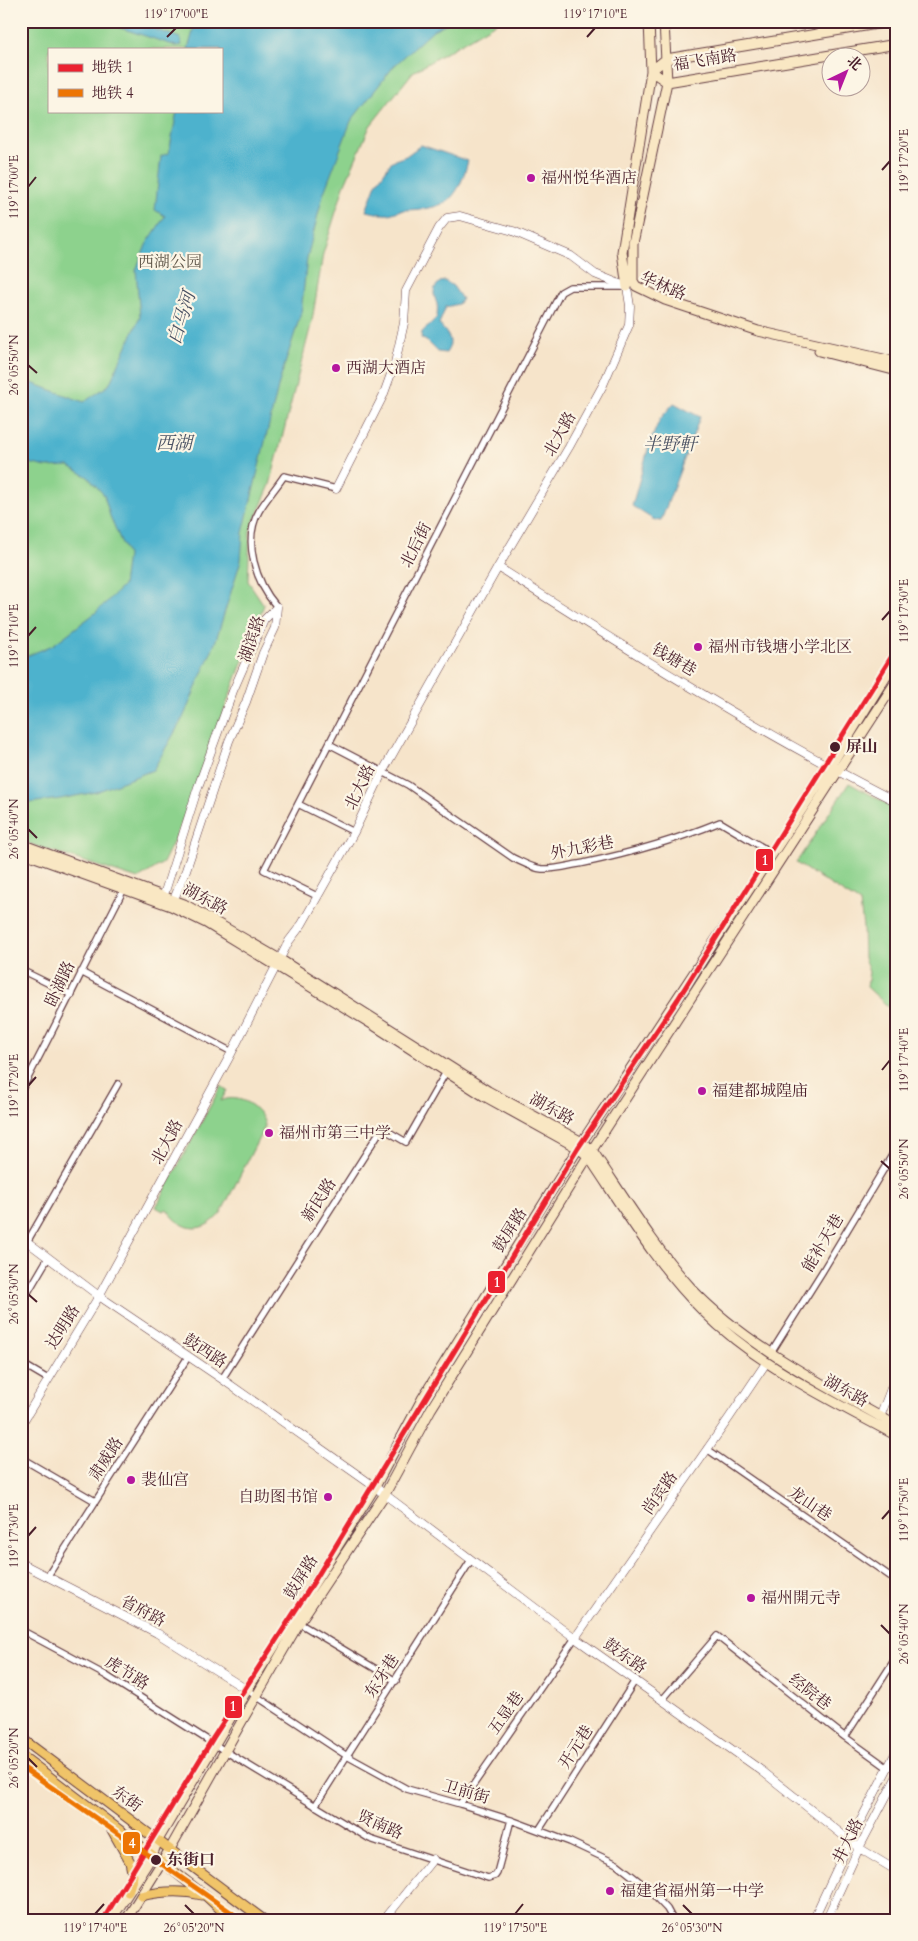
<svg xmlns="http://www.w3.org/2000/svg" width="918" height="1941" font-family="Cardo,'Noto Serif SC',serif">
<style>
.green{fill:#8dd28d;stroke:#6c785c;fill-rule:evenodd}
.water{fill:#4eb2cd;stroke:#4c687c}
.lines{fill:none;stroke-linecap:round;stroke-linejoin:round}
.minor-casing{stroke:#643d43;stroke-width:8}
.tertiary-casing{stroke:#643d43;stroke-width:9}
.secondary-casing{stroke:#643d43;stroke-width:11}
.primary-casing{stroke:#643d43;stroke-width:11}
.minor{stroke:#fff;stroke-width:5.5}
.tertiary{stroke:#fff;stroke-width:8}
.secondary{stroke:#f9e7c3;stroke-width:9}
.primary{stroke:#f0c469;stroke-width:9}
.metro-1-casing{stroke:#fcf5e5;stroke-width:9}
.metro-2-casing{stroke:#fcf5e5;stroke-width:9}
.metro-1{stroke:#eb212f;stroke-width:5}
.metro-2{stroke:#ed7504;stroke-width:5}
.ticks{fill:none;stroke:#4a1f2b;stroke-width:2}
.poi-dot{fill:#b5179e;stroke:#fcf5e5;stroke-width:2}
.stop-dot{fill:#4a1f2b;stroke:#fcf5e5;stroke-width:2}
.labels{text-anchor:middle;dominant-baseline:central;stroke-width:4.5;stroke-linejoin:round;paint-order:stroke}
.street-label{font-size:16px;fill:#4a1f2b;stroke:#fcf5e5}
.poi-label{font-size:16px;fill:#4a1f2b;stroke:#fcf5e5;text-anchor:start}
.park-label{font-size:16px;fill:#5e5548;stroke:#fcf5e5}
.stop-label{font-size:16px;font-weight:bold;fill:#4a1f2b;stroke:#fcf5e5;text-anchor:start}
.water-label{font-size:18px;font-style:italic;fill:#4b5264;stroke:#fcf5e5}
.line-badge{stroke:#fcf5e5;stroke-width:2}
.badge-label{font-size:14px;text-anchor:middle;font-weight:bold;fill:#fff}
.neatline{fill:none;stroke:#4a1f2b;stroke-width:2}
.ticks-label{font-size:12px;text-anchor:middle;fill:#4a1f2b}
</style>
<rect width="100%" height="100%" fill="#fcf5e5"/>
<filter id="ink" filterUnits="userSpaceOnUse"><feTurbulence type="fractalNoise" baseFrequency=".02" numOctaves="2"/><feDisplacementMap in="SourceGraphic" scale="10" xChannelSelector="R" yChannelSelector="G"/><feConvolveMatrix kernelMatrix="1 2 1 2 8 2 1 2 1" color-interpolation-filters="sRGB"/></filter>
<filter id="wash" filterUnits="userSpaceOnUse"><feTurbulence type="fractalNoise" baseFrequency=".0096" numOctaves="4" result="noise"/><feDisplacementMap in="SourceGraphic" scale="20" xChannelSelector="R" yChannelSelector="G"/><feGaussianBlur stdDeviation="1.12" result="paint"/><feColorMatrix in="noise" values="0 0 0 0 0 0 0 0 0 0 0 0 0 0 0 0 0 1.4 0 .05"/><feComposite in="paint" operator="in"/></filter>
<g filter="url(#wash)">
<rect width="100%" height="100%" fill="#f6e4ca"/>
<path class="green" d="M21,21H499L413,72L370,126L344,186L323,254L312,321L270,485L250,531L248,581L264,605L178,832L163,863L138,879L21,841ZM49,49H221V111H49Z
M849,783L897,809V1015L867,987L869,972L864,958L863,927L860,903L796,863Z
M221,1086L227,1090L221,1101C238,1092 263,1108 265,1126L221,1213C203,1234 183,1233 167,1209L163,1211L156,1207Z"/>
<path class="water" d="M99,21H132L180,38L182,45L176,46Z
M196,21H451L433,30L394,66L351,121L323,195L307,258L301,313L279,383L243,533L241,560L215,643L183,718L153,770L96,792L60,799L21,804V656L29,655L53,645L94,614L123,586L127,555L110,516L104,495L88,477L69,466L46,467L21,461V379L84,402L109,385L140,317L136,270L146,245L165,216L155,210L161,156L169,153L177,111H221V49H188Z
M421,145L468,161C457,203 445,209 404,210C399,210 394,213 389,214C382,215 373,212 366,211L376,184L392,161L406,156Z
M445,281L453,286L462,299L458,304L446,307L439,324C447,334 455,340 446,353L438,352L428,342L421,338L422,332L437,317C437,314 438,308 437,304C434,295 431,290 440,282Z
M674,403L700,417L661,521L654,520L632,506L650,442L660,419Z"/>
</g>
<g filter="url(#ink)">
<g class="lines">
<defs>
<path id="minor" d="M277,607C256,583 242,541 259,511C266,499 276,488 284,476L336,489
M329,744L408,785L513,858C522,862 532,868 542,869C555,870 571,865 584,863C631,853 676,840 720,822L772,853
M298,804L354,832
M317,896L264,870L561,292L570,287H622
M21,970L72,995
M81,972L232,1052
M21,1091C57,1024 89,956 124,889
M27,1242L118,1084
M21,1304L48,1258
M771,1353L822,1272L897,1147
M21,1363L48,1379
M222,1379L382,1128L406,1142L446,1072
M707,1449L897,1581
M21,1458L95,1501
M47,1577L188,1357
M299,1623L396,1681
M21,1630L105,1675L225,1751L370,1839L488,1878L495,1876L497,1873L511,1820
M247,1690L347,1756L407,1789L460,1804L511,1820L570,1842L617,1864L645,1886L667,1909L673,1920
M663,1699L717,1636L845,1737L888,1768
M845,1737L897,1656
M460,1804L575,1638
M315,1806L471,1560
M539,1830L636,1679"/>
<path id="tertiary" d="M498,567C628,650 759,732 897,802
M162,901L198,787L233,691L264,620L277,607
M172,904L186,870L229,741L246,702L263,653L275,628L277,607
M21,1237L99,1296L222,1379L375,1487L575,1638L762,1771L859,1848L897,1871
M880,1417L897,1373
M21,1425L99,1296L232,1052L289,941L302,924L354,832L383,771L498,567L569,447L603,385L629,325L630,306L627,287L595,274L571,256L513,231L460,216L447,218L439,228L406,291L404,323L395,363L383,396L336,489
M21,1563L157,1633L247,1690
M575,1638L729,1418L766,1363
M384,1920L433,1859
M813,1920L850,1841L897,1750
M826,1920L859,1848L897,1776"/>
<path id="secondary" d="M664,21L667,82L633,243V281L636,286L665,300L758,331L897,362
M651,71L667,82L897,44
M651,71L666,59L895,21
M627,287L622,252L651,71L649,21
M819,351L897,371
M21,844L184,904L281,960L488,1091L582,1142L592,1150C624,1197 654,1247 692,1289C747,1347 828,1387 897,1426
M21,852L171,906L206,923L375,1026L484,1096L578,1148L588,1156C624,1209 657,1266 703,1311C758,1366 829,1399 897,1436
M111,1920L152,1856L158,1840L247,1690L375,1487L422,1399L582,1142L830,767L897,658
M126,1920L170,1849L242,1721L299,1623L385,1494L431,1409L592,1150L897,680"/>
<path id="primary" d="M21,1738L264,1920
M21,1755L206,1896L232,1920
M111,1828L130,1862L133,1876L128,1892
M141,1896C162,1891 181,1890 202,1895"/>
</defs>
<use href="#minor" class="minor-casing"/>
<use href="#tertiary" class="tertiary-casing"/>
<use href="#secondary" class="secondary-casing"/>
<use href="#primary" class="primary-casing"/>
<use href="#minor" class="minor"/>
<use href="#tertiary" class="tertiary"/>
<use href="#secondary" class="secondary"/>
<use href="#primary" class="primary"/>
<defs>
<path id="metro-1" d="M103,1920L213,1738L315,1580L578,1148L678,999L897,648"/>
<path id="metro-2" d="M21,1766L242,1920"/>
</defs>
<use href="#metro-1" class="metro-1-casing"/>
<use href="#metro-2" class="metro-2-casing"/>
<use href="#metro-1" class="metro-1"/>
<use href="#metro-2" class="metro-2"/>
</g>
</g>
<path class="ticks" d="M167,37L176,28M587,37L595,28M882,170L890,161M28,187L36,177M28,365L37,373M882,620L890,611M28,636L36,627M28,829L37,838M882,1070L890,1060M28,1086L36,1077M881,1161L890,1169M28,1294L37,1302M882,1519L890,1510M28,1536L36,1527M881,1625L890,1634M28,1758L37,1767M185,1905L194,1914M683,1905L692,1914M95,1914L104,1904M515,1914L523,1904"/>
<g class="poi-dot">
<circle cx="531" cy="178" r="5"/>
<circle cx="336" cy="368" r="5"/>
<circle cx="698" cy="647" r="5"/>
<circle cx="702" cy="1091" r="5"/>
<circle cx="269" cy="1133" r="5"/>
<circle cx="131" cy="1480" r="5"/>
<circle cx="328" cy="1497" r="5"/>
<circle cx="751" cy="1598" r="5"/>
<circle cx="610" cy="1891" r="5"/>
</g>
<g class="stop-dot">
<circle cx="835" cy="747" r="6"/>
<circle cx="156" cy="1860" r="6"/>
</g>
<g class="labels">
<g class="street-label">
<text transform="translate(705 60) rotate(-9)">福飞南路</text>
<text transform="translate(663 286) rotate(23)">华林路</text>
<text transform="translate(560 434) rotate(-61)">北大路</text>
<text transform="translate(416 545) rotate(-63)">北后街</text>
<text transform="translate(252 639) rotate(-71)">湖滨路</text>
<text transform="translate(674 660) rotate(30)">钱塘巷</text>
<text transform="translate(360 787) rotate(-64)">北大路</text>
<text transform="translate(582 848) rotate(-11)">外九彩巷</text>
<text transform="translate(205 899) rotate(28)">湖东路</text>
<text transform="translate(60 984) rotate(-65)">卧湖路</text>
<text transform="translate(552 1109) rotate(29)">湖东路</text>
<text transform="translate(167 1142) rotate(-62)">北大路</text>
<text transform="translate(319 1200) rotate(-57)">新民路</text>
<text transform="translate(510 1230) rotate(-58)">鼓屏路</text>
<text transform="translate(823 1243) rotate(-59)">能补天巷</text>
<text transform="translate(63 1327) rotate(-58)">达明路</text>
<text transform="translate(205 1351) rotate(33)">鼓西路</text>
<text transform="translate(846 1391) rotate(29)">湖东路</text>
<text transform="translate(106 1459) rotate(-57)">肃威路</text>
<text transform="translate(660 1493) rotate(-55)">尚宾路</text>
<text transform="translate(810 1504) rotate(34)">龙山巷</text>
<text transform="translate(301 1577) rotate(-58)">鼓屏路</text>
<text transform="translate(143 1611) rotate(28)">省府路</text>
<text transform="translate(625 1656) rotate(35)">鼓东路</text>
<text transform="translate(127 1673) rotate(32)">虎节路</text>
<text transform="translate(382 1676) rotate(-57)">东牙巷</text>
<text transform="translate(810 1692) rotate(38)">经院巷</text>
<text transform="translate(506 1713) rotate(-55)">五显巷</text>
<text transform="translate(576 1747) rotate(-57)">开元巷</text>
<text transform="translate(466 1792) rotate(16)">卫前街</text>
<text transform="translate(127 1799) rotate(36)">东街</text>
<text transform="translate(380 1825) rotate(24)">贤南路</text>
<text transform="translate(848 1841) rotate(-64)">井大路</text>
</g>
<g class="poi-label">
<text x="541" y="178">福州悦华酒店</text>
<text x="346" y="368">西湖大酒店</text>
<text x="708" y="647">福州市钱塘小学北区</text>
<text x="712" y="1091">福建都城隍庙</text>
<text x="279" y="1133">福州市第三中学</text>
<text x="141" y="1480">裴仙宫</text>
<text x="318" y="1497" text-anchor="end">自助图书馆</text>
<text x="761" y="1598">福州開元寺</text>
<text x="620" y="1891">福建省福州第一中学</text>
</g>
<g class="park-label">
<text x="170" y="262">西湖公园</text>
</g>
<g class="stop-label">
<text x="846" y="747">屏山</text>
<text x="167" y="1860">东街口</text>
</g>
<g class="water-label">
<text transform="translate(182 318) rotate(-73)">白马河</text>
<text x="174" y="443">西湖</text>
<text x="670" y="444">半野軒</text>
</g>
</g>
<g class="line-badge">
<rect x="755" y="848" width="19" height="24" rx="5" fill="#eb212f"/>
<rect x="487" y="1270" width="19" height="24" rx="5" fill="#eb212f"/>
<rect x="224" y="1695" width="19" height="24" rx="5" fill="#eb212f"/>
<rect x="122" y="1831" width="19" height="24" rx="5" fill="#ed7504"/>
</g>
<g class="badge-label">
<text x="765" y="865">1</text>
<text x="497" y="1287">1</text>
<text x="233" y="1711">1</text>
<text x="132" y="1848">4</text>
</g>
<rect width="918" height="1941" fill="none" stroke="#fcf5e5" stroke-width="55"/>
<rect x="48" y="48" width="175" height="65" fill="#fcf5e5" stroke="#b59f9b"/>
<rect x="58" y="64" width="25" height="8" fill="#eb212f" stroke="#b59f9b"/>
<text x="92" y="72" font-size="15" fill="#4a1f2b">地铁 1</text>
<rect x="58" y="89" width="25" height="8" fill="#ed7504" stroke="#b59f9b"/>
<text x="92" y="98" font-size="15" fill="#4a1f2b">地铁 4</text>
<g transform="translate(846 72) rotate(43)"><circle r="24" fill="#fcf5e5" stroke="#b59f9b"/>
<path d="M0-4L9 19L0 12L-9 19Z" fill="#b5179e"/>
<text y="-8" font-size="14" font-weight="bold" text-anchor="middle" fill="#4a1f2b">北</text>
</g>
<rect x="28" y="28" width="862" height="1886" class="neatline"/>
<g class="ticks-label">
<text x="176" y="18">119°17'00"E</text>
<text x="595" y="18">119°17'10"E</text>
<text transform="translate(904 161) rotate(-90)" y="4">119°17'20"E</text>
<text transform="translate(14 187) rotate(-90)" y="4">119°17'00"E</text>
<text transform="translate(14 365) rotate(-90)" y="4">26°05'50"N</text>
<text transform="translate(904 611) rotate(-90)" y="4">119°17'30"E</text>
<text transform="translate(14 636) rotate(-90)" y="4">119°17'10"E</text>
<text transform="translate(14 829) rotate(-90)" y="4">26°05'40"N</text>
<text transform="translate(904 1060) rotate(-90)" y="4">119°17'40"E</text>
<text transform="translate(14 1086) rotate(-90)" y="4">119°17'20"E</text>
<text transform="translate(904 1169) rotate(-90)" y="4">26°05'50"N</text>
<text transform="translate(14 1294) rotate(-90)" y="4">26°05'30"N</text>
<text transform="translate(904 1510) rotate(-90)" y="4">119°17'50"E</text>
<text transform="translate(14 1536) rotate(-90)" y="4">119°17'30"E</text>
<text transform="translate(904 1634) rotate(-90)" y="4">26°05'40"N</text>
<text transform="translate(14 1758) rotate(-90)" y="4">26°05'20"N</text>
<text x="95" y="1932">119°17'40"E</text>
<text x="194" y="1932">26°05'20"N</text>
<text x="515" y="1932">119°17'50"E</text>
<text x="692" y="1932">26°05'30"N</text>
</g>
</svg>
